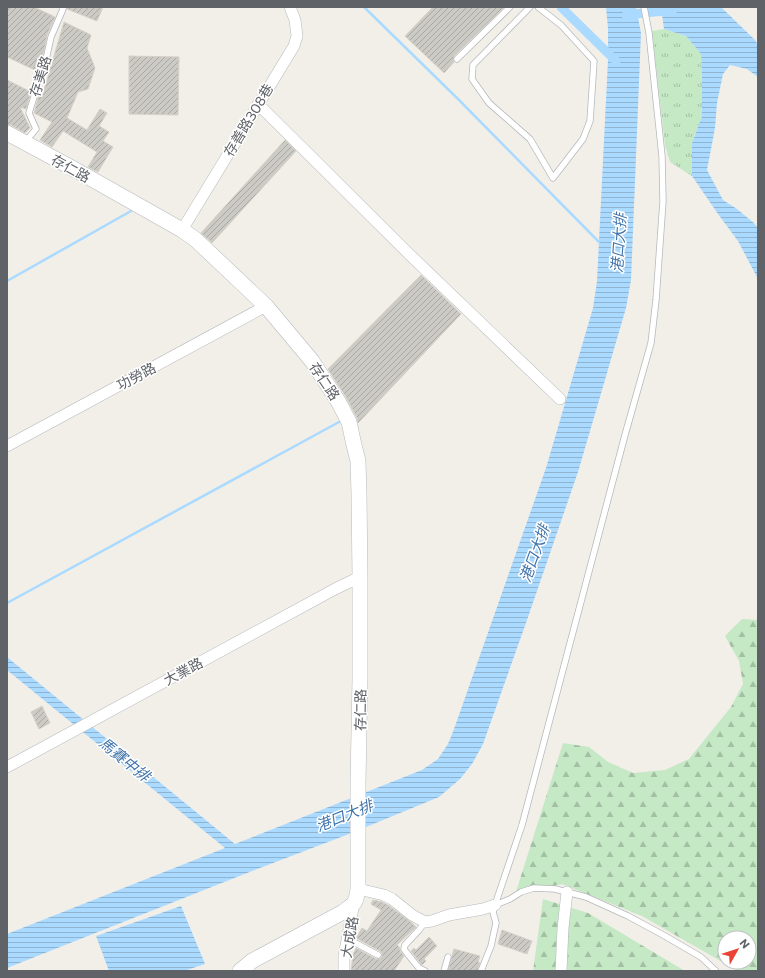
<svg xmlns="http://www.w3.org/2000/svg" width="765" height="978" font-family="Commissioner,'Noto Sans TC',sans-serif">
<style>
.grass{fill:url(#grass-tufts)}
.forest{fill:url(#forest-firs);fill-rule:evenodd}
.water{fill:url(#water-rules)}
.lines{fill:none;stroke-linecap:round;stroke-linejoin:round}
.stream{stroke:#aadaff;stroke-width:2.5}
.canal{stroke:#aadaff;stroke-width:9}
.building{fill:url(#building-hatch);stroke:#d6d1c6}
.lane-casing{stroke:#b5b8bc;stroke-width:7}
.street-casing{stroke:#b5b8bc;stroke-width:12}
.secondary-casing{stroke:#b6babf;stroke-width:16}
.lane{stroke:#fff;stroke-width:5.5}
.street{stroke:#fff;stroke-width:11}
.secondary{stroke:#fff;stroke-width:15}
.labels{text-anchor:middle;dominant-baseline:central;stroke-width:3;stroke-linejoin:round;paint-order:stroke}
.street-label{font-size:14px;fill:#5f6368;stroke:#fff}
.water-label{font-size:15px;font-style:italic;fill:#4174aa;stroke:#fff}
</style>
<defs>
<pattern id="grass-tufts" width="24" height="20" patternUnits="userSpaceOnUse"><rect width="24" height="20" fill="#c5e8c5"/><path d="M3 7l-1-3M5 7V3M7 7l1-3M15 17l-1-3M17 17v-4M19 17l1-3" fill="none" stroke="#a3c0a4"/></pattern>
<pattern id="forest-firs" width="22" height="20" patternUnits="userSpaceOnUse"><rect width="22" height="20" fill="#c5e8c5"/><path d="M5 1l3.5 6h-7zM16 11l3.5 6h-7z" fill="#a3c0a4"/></pattern>
<pattern id="water-rules" width="6" height="5" patternUnits="userSpaceOnUse"><rect width="6" height="5" fill="#aadaff"/><path d="M0 2.5h6" fill="none" stroke="#8eb4d2"/></pattern>
<pattern id="building-hatch" width="6" height="6" patternUnits="userSpaceOnUse"><rect width="6" height="6" fill="#cccac5"/><path d="M-1 1l2-2M0 6l6-6M5 7l2-2" fill="none" stroke="#a9a8a4"/></pattern>
</defs>
<rect width="100%" height="100%" fill="#f1efe8"/>
<path class="grass" d="M664,29L686,36L701,54L702,76V116L692,143V176L670,162L665,145L652,31Z"/>
<path class="forest" d="M742,619L758,620V971H738L642,916L562,884L515,895L563,743L589,747L608,762L633,773L665,770L689,759L731,707L743,684L739,661L725,636ZM725,938H749V962H725Z
M543,899L588,913L685,971H533Z"/>
<path class="water" d="M606,7H636L641,33L631,280L626,308L578,472L527,620L483,744L472,764L460,779L439,797L349,834L247,873L7,968V934L225,848L7,670V657L235,844L422,770L438,759L448,744L454,729L546,468L593,308L597,281L608,60V28Z
M661,7H721L755,40L758,45V77L747,69L730,65L723,74L717,103L715,128L707,170L723,200L737,209L754,223L758,228V279L738,241L718,214L692,176V143L702,116V76L701,54L686,36L664,29Z
M181,906L205,964L184,971H109L96,936Z"/>
<g class="lines">
<path class="stream" d="M364,7L458,99L599,242
M7,281L131,211
M7,603L339,422"/>
<path class="canal" d="M561,7L616,61
M626,15L673,10"/>
</g>
<path class="building" d="M7,7H34L55,17L47,35L44,51L35,70L7,57Z
M67,7H103L97,21L67,9Z
M433,7H504L454,56L453,60L454,62L444,73L405,36Z
M64,22L91,35L87,48L95,68L88,89L78,92L67,118L87,130L100,109L107,113L99,126L109,132L103,141L113,147L98,172L88,167L97,152L63,131L52,147L40,140L52,122L34,113L39,95L42,97Z
M129,56L179,57L178,115L129,114Z
M7,80L31,92L26,109L20,107L30,128L25,133L11,125L7,124Z
M285,140L296,151L212,243L201,233Z
M421,275L461,314L358,423L357,418L346,397L328,369Z
M42,706L50,723L39,729L31,712Z
M373,900L382,902L388,905L412,923L416,927L397,945L400,948V951L404,956L394,971H351L353,955L356,948L376,959H380L382,957V953L380,951L356,938L362,928L367,931L381,910L371,904Z
M502,930L532,941L527,954L498,944Z
M429,937L437,946L424,959L426,961L422,965L411,951L414,948L416,950Z
M454,949L480,956L478,962L480,963L477,971H448Z"/>
<g class="lines">
<defs>
<path id="lane" d="M530,7L473,65L472,79L489,103L530,139L553,178L583,139L590,121L594,61L561,25L538,7
M457,59L510,7
M25,142L36,129L29,113L47,55L51,37L63,9L62,7
M495,905L510,899L521,892L534,888L555,889L586,897L628,916L665,936L701,957L716,971
M425,922L419,930L405,945L404,949L406,952L419,968L425,971
M348,939L378,955
M444,971L448,957
M481,971L491,946L496,923L493,912L495,905L522,825L625,435L651,343L656,300L663,201L662,156L649,33L644,7"/>
<path id="street" d="M258,104L409,254L560,399
M182,230L294,46L297,36L295,20L290,7
M7,446L266,306
M7,767L335,589L360,577
M358,889L384,895L392,899L412,915L425,922L432,921L449,915L483,909L495,905
M344,971V956L354,903
M561,971L563,928L567,892"/>
<path id="secondary" d="M7,133L74,169L182,230L195,239L266,306L312,361L338,401L349,422L354,445L358,461L359,494L360,577V679L358,783V889C356,904 354,904 343,912L252,961L240,971"/>
</defs>
<use href="#lane" class="lane-casing"/>
<use href="#street" class="street-casing"/>
<use href="#secondary" class="secondary-casing"/>
<use href="#lane" class="lane"/>
<use href="#street" class="street"/>
<use href="#secondary" class="secondary"/>
</g>
<g class="labels">
<g class="street-label">
<text transform="translate(40 76) rotate(-73)">存美路</text>
<text transform="translate(248 120) rotate(-59)">存善路308巷</text>
<text transform="translate(71 168) rotate(29)">存仁路</text>
<text transform="translate(136 376) rotate(-28)">功勞路</text>
<text transform="translate(325 381) rotate(56)">存仁路</text>
<text transform="translate(183 671) rotate(-28)">大業路</text>
<text transform="translate(360 710) rotate(-89)">存仁路</text>
<text transform="translate(349 937) rotate(-80)">大成路</text>
</g>
<g class="water-label">
<text transform="translate(618 243) rotate(-86)">港口大排</text>
<text transform="translate(534 553) rotate(-70)">港口大排</text>
<text transform="translate(125 759) rotate(39)">馬賽中排</text>
<text transform="translate(344 815) rotate(-22)">港口大排</text>
</g>
</g>
<rect width="765" height="978" fill="none" stroke="#5f6368" stroke-width="16"/>
<g transform="translate(737 950) rotate(51)"><circle r="19" fill="#ffffff" stroke="#bfc1c3"/>
<path d="M0-3L7 15L0 10L-7 15Z" fill="#ea4335"/>
<text y="-6" font-size="11" font-weight="bold" text-anchor="middle" fill="#5f6368">N</text>
</g>
</svg>
